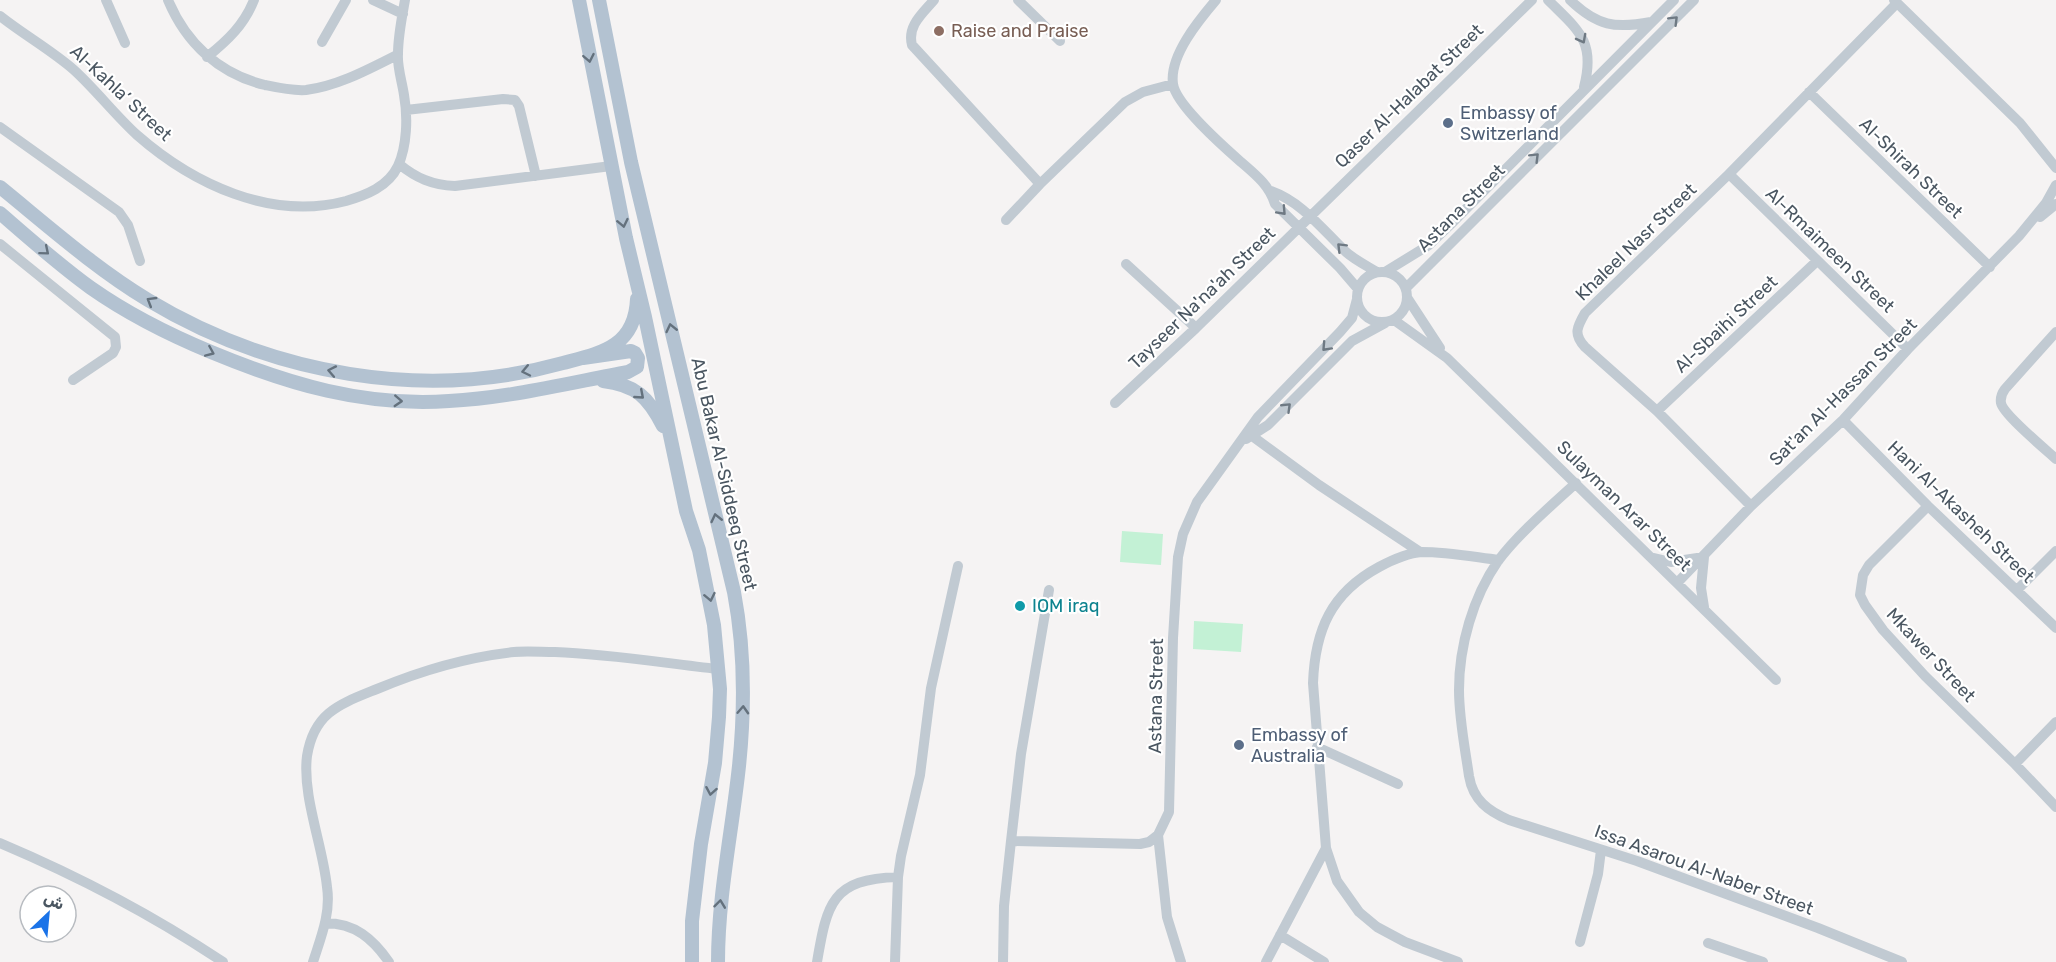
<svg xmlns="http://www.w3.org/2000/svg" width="2056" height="962" font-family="Rubik,Cairo,sans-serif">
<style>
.green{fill:#c3f1d5}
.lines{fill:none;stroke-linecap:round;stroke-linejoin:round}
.minor{stroke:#c1cad2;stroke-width:10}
.major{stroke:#b3c2d1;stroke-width:14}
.oneway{stroke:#6e7983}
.oneway2{stroke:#64717d}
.education-dot{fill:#8d6e63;stroke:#fff;stroke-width:2}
.service-dot{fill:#5c6f8a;stroke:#fff;stroke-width:2}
.culture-dot{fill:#0f9aa8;stroke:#fff;stroke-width:2}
.labels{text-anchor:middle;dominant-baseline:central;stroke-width:4.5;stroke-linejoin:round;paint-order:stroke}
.education-label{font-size:18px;fill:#785e54;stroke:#fff;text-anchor:start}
.street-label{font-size:18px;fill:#4a5661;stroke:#fff}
.service-label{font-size:18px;fill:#4e5e75;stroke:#fff;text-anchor:start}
.culture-label{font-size:18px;fill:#0d838f;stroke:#fff;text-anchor:start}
</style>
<rect width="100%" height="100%" fill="#f5f3f3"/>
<path class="green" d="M1122,531L1163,534L1161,565L1120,562Z
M1194,621L1243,624L1241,652L1193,649Z"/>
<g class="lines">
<path class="minor" d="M106,0L125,43
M168,0C186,43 219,74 265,85C279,88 292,91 306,90C338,86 369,69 397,55
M373,0L403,14
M934,0C922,14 907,26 912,45L1040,184
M1018,0L1060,41
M1216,0C1199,20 1169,56 1173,84C1176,105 1224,147 1241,162C1256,175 1269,185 1275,204L1340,268L1358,289
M1548,0C1578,30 1596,41 1584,87
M1570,0C1597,26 1615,29 1651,22
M1894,0L2020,123L2056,168
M0,16C24,35 51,50 74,70C96,90 115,115 137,135C193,184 271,221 346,201C366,195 388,187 398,166C407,146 408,117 404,95C402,81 397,67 398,54C398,36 402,17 405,0
M322,42L346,0
M207,57C228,40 244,25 254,0
M1809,92L1990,267
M406,110L503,99L515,100L519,106L536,176
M0,127L119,212L128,225L140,261
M399,164C416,178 432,185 455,186L611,166
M1729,174L1908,349
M1271,191C1302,202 1323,230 1346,252C1355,260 1367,266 1377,272
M2040,217L2056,204
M1006,220L1040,184L1125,102L1143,92L1173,84
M0,244L115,337L116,347L113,353L73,380
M1126,264L1196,328
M1357 297a25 25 0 1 1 50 0a25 25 0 1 1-50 0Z
M1385,272L1429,245L1450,225L1674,0
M1406,288L1694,0
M1408,299L1440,348
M1394,320L1447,358L1776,680
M2056,332L2005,389C2002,393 2000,397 2001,403C2003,414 2045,449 2056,459
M1115,403L1196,328L1532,0
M1657,411L1817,261
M1843,420L1928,506L2056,628
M1248,433L1319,485L1420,552
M1246,439L1268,425L1352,341L1385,323
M1576,483C1551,506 1518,534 1498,561C1473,597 1459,646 1459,690C1459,719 1465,748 1469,776C1473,800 1488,811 1509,820L1637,861L1818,928L1902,962
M1751,506L1657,411L1585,347C1573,334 1577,327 1585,313L1729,174L1897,3
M1928,506L1869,565L1863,575L1860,595L1865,605L1883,630L1925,676L2015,764L2056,807
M1654,558L1671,562L1704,557L1701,588L1704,607
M1678,582L1751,506L1843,420L1908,349L2019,236L2046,203L2056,185
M1049,590L1021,754L1011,841L1140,844L1149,842L1158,835
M2017,590L2056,551
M1317,747L1398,784
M2015,764L2056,722
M0,843C78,876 153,915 223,962
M325,923C355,923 373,939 389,962
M1280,935L1324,962
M1580,942L1598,874L1601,850
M1708,943L1763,962
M313,962C321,937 331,913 327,887C323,846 302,796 307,756C314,712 340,704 377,689C420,671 468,657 514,652C527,651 541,652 555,652C610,654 663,663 718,669
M817,962C827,903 832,879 898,877
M895,962L898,877L901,856L920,775L931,688L958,566
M1003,962L1004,906L1011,841
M1181,962L1167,917L1158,835L1169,812L1173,638L1178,557L1183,534L1197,502L1258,417L1340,332L1352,318L1357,299
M1266,962L1326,848
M1458,962L1405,942L1377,927L1359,912L1337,881L1326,848L1313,683C1315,630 1331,593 1379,567C1392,560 1407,553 1422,552C1447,552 1474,557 1499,560"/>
<path class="major" d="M579,0L626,238L645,317L686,511L699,550L714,625L720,689L719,717L715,763L701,844L692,921V962
M599,0L631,162L734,592C745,650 745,708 739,766C732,832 718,896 718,962
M0,187C48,226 95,268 148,300C271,374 423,402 563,363C601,353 635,347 637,299
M0,213C30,239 59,265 91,288C128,314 170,335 211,352C288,384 365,407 449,401C509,398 569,383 628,372L637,367L638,358L635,353L631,351L583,358
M603,381C636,385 648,397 663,426"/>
</g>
<defs><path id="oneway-chevron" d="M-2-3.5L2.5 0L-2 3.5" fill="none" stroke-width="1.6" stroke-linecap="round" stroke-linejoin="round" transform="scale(1.5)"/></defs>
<g class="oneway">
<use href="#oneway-chevron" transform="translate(1674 20) rotate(-45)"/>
<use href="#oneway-chevron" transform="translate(1582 39) rotate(62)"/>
<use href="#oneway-chevron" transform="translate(1535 157) rotate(-45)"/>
<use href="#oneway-chevron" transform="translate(1282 211) rotate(47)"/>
<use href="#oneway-chevron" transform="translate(1341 247) rotate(-135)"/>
<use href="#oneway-chevron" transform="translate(1326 347) rotate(133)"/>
<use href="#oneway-chevron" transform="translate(1287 407) rotate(-44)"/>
</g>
<g class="oneway2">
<use href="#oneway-chevron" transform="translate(589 58) rotate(79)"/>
<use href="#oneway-chevron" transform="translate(623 223) rotate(78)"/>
<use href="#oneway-chevron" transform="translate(45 251) rotate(40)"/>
<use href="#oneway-chevron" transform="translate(151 301) rotate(-149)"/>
<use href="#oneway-chevron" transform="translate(671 328) rotate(-103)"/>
<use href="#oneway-chevron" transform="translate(210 352) rotate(23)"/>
<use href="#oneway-chevron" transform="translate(332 371) rotate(-169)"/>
<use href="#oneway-chevron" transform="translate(526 371) rotate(168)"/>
<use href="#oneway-chevron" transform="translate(640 395) rotate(41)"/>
<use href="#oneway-chevron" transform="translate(398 401) rotate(3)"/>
<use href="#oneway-chevron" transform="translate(716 518) rotate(-103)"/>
<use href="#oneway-chevron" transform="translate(710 597) rotate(78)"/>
<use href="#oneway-chevron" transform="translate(743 710) rotate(-87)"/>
<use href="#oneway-chevron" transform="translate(711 791) rotate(100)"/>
<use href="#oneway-chevron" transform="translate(720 904) rotate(-83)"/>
</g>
<circle class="education-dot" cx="939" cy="31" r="6"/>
<g class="service-dot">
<circle cx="1448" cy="123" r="6"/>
<circle cx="1239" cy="745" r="6"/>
</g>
<circle class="culture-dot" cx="1020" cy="606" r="6"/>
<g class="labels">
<g class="education-label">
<text x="951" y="31">Raise and Praise</text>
</g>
<g class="street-label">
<text transform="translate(121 93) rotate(43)">Al-Kahla’ Street</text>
<text transform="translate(1409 96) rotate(-44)">Qaser Al-Halabat Street</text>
<text transform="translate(1911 168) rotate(44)">Al-Shirah Street</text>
<text transform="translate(1461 208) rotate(-45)">Astana Street</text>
<text transform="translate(1636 242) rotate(-44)">Khaleel Nasr Street</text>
<text transform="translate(1830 250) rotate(44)">Al-Rmaimeen Street</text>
<text transform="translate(1202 298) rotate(-44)">Tayseer Na'na'ah Street</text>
<text transform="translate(1726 324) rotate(-43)">Al-Sbaihi Street</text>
<text transform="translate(1843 392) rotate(-45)">Sat'an Al-Hassan Street</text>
<text transform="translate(724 474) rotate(77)">Abu Bakar Al-Siddeeq Street</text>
<text transform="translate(1624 506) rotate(44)">Sulayman Arar Street</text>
<text transform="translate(1961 512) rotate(44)">Hani Al-Akasheh Street</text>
<text transform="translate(1931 655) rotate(47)">Mkawer Street</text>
<text transform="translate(1156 696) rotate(-89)">Astana Street</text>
<text transform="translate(1704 870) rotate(20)">Issa Asarou Al-Naber Street</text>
</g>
<g class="service-label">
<text x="1460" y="113">Embassy of<tspan x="1460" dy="21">Switzerland</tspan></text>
<text x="1251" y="735">Embassy of<tspan x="1251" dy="21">Australia</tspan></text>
</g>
<g class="culture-label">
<text x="1032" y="606">IOM iraq</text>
</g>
</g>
<g transform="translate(48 914) rotate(26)"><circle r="28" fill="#ffffff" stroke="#b7bbc0" stroke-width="1.5"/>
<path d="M0-4.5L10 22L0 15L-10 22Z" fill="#1a73e8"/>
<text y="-9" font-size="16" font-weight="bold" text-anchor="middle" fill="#4a5661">ش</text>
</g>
</svg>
